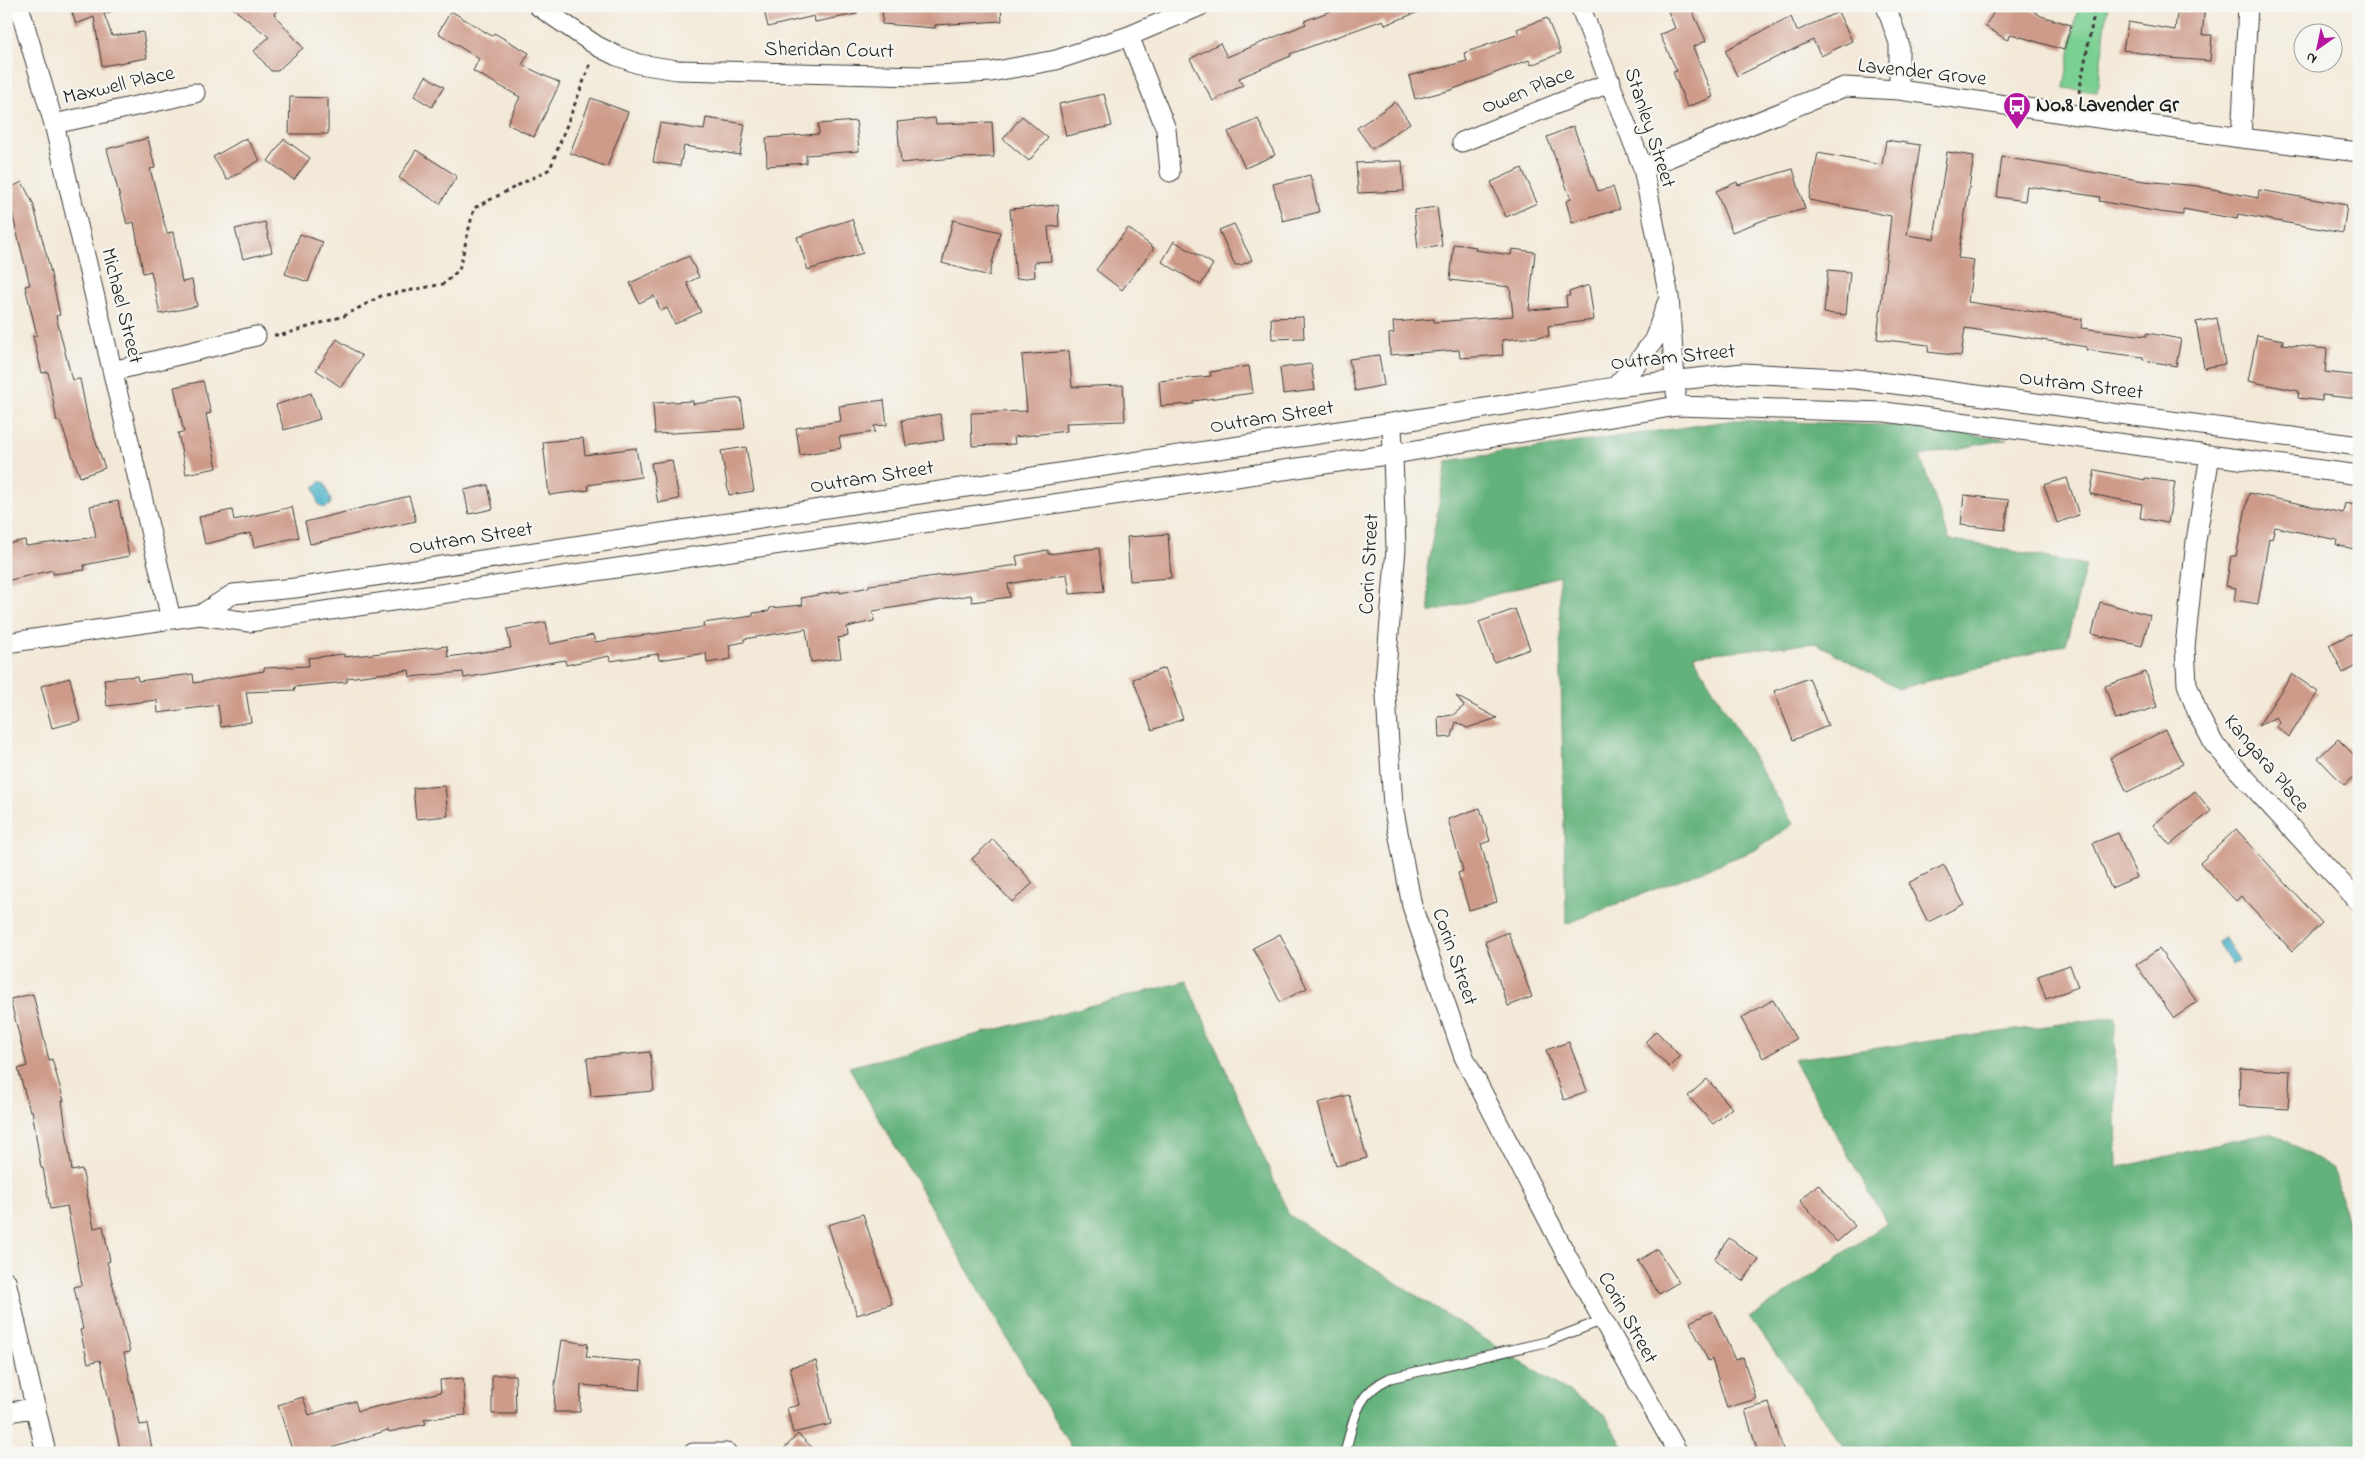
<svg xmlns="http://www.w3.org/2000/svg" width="2365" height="1459" font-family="'Indie Flower',sans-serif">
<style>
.green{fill:#7acf92;stroke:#4b7657}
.forest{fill:#63b27c;stroke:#40674c}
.water{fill:#49b1c8;stroke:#326672}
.building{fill:#ce9b8a}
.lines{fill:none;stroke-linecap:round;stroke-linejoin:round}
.lane-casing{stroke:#3c3b38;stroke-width:11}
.street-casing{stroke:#3c3b38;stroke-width:21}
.path{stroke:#3c3b38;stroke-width:3;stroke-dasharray:4 4;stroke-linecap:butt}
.lane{stroke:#fff;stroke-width:9}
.street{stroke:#fff;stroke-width:19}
.labels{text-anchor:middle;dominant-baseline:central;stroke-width:4.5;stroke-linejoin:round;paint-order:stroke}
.street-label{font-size:21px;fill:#1c1c1c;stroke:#f6f6f2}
.poi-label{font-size:21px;font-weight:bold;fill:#1c1c1c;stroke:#f6f6f2;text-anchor:start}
</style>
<rect width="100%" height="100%" fill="#f6f6f2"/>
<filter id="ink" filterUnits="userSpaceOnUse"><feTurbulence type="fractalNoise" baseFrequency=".02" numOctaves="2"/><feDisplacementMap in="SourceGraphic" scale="10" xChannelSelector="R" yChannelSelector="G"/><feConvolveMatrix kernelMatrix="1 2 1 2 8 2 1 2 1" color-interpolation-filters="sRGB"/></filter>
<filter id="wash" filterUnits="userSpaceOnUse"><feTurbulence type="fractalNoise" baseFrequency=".0096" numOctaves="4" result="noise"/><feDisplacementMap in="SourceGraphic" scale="20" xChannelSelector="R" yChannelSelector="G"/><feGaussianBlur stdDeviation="1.12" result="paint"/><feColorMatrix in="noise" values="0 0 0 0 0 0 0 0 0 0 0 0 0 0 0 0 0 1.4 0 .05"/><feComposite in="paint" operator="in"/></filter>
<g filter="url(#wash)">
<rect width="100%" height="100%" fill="#f3e9d8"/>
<path class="green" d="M2078,6H2108L2097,92L2064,88Z"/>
<path class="forest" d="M1735,420L1907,426L2008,439L1920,456L1949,539L2086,565L2066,644L1898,689L1816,643L1693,655L1793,824L1755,850L1566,924L1559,576L1430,613L1427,568L1447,461Z
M1187,981L1289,1215L1605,1415L1627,1453H1074L849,1067Z
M2115,1017L2117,1168L2271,1132L2334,1170L2359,1275V1453H1848L1750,1318L1887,1223L1793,1059Z"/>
<path class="water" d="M321,481L325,484L331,501L330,505L324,508L318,504L314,487Z
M2224,937L2239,960L2232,965L2217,942Z"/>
<g id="blocks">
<path class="building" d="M70,6H119V9L104,14L112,36L143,32L147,58L102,66L94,17L76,24Z
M230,6H281L274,14L303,48L277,71H271L254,51L269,37Z
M763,6H856L857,14L815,22L814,16L768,27Z
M883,6H1001L1002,21L935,25V28L882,24Z
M1344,6L1431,7L1385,25L1383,20L1290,54L1291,56L1239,78L1243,85L1213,101L1190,59L1220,43L1227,57L1306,24L1304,21Z
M1666,6H1690L1706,41L1693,47L1713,97L1687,107L1673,72L1677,71L1660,35L1675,28Z
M1998,6H2026L2041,16L2071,25L2064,50L2011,34L2007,40L1985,26Z
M2178,6H2205L2202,35H2212L2210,61L2169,58L2123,50L2128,22L2175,30Z
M451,11L492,36L494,33L529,53L522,65L560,83L534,137L507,124L520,97L473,71L479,59L438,33Z
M1838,12L1852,41L1821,56L1813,40L1737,76L1725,50L1791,17L1797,31Z
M1547,18L1561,53L1531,65L1529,60L1451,90L1415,99L1409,76L1467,61L1464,53L1519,34L1517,29Z
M426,76L444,87L432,107L414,96Z
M1104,94L1112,126L1066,136L1059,104Z
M290,97L328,98V134H289Z
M591,98L628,112L607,167L570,153Z
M1395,102L1410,123L1372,149L1357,128Z
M1022,116L1048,138L1029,161L1003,139Z
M706,118L745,124L740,155L684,146L680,166L653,162L660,123L704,130Z
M935,118L936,124L992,122L994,157L955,158L901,163L897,122Z
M1258,119L1275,155L1245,168L1228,132Z
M856,121L859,151L806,155V163L767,166L766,138L819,134L818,124Z
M1573,126L1598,191L1613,187L1620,209L1572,223L1566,201L1571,199L1547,137Z
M148,138L155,168L150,169L167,233L173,232L182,282L192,280L197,306L160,314L151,271L143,273L134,222L127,224L107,149Z
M246,138L260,160L227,180L213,157Z
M284,139L310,158L294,180L268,161Z
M1886,140L1920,145L1907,235L1934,239L1947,152L1974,156L1958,258L1974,260L1968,302L2082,319L2081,328L2147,336V333L2181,339L2176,366L2143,360V357L2086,350L2087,347L1965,328L1961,356L1928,352L1929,345L1877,339L1891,216L1809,200L1818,153L1882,165Z
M416,150L457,176L440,204L399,178Z
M2002,157L2144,181L2197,186L2258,198L2259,190L2347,205L2343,233L2238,214L2237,219L2183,209V215L2159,212L2099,201L2100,197L2027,186L2025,201L1997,197Z
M1393,161H1402L1404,191L1358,193L1356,163Z
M1522,168L1537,203L1506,217L1491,182Z
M1793,169L1805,209L1769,218L1732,232L1716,191L1737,182L1738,185Z
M1310,175L1319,212L1283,221L1273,184Z
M22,182L33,203L49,265L60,315L56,316L72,380L80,379L88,420L105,468L80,477L60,421L57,422L48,372L42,373L33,336L37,335L25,286L30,285L12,213L6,216V190Z
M1058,205L1059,226L1048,227L1051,261L1034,262L1035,277L1016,279L1010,209Z
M1437,207L1442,246L1418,249L1414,210Z
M852,219L863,253L808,270L797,237Z
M953,220L1000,232L989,276L942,263Z
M265,222L272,252L243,259L235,229Z
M1234,224L1252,260L1241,265H1235L1219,230Z
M1128,228L1154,248L1122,290L1096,270Z
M300,234L323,242L308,282L285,274Z
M1174,241L1213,264L1201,285L1162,262Z
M1454,244L1476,247L1475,250L1511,255L1512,249L1535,252L1529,310L1567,307L1566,296H1570L1569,292L1589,285L1594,320L1548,326L1549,336L1502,340L1503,355L1460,358L1459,350L1390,355L1389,334L1394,333L1393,322L1434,319V322L1513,316L1510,287L1450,280Z
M689,256L699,277L687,283L701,312L675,324L667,308L661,311L654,296L639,303L630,283Z
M1828,270L1850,272L1846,315L1824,313Z
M1303,317L1304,338L1272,339L1271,318Z
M2217,318L2225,364L2204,368L2196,322Z
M2257,335L2283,340L2282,344L2327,349L2325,372L2359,376V399L2322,395V401L2298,398L2299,391L2248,381Z
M337,339L362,356L341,387L316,370Z
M1069,351L1072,387L1123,385L1125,421L1066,423L1067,431L1014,437L1015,444L972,446L971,413L1027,411L1022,355Z
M1379,355L1384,385L1355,391L1349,359Z
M1311,364L1315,390L1283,394L1280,368Z
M1249,366L1253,393L1193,401V404L1161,406L1159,381L1211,376L1210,372Z
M203,381L211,413L206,414L217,468L186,474L178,433L184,432L174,387Z
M311,393L320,419L284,430L276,405Z
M741,398L745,427L742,429L655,434L653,403L693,401V404Z
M884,400L887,425L874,426L875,432L839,437L841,448L800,455L796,428L841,421L839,406Z
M940,414L944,440L906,446L902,420Z
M583,438L585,455L636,448L641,477L588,485L589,490L549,495L543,442Z
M746,447L754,491L729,495L721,451Z
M672,460L679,499L658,503L651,463Z
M2095,470L2145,480V478L2175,482L2168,523L2140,518L2142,504L2090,494Z
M2067,478L2079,515L2057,523L2044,485Z
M488,485L493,509L469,514L464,490Z
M2249,493L2343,513L2345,503L2359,506V550L2336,545L2337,540L2275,527L2272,539L2269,538L2258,604L2234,600L2236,588L2226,586L2231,556H2236Z
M1964,495L2009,500L2005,530L1961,525Z
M409,496L416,521L310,544L305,522Z
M118,501L129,556L84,565L85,570L53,574V570L6,581V544L25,540L26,546L96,537L90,506Z
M292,507L299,537L254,547L251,533L205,544L199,517L232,510L234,520Z
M1168,534L1171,578L1130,581L1127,537Z
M1099,548L1104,591L1070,594L1067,574L1008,584L1010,597L972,602L971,595L873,611L874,621L847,627L848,636L838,638L841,658L811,662L806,629L744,639V642L729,645L731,659L707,663L706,653L659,660L658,654L610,661L609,656L566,665L565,660L464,678L463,672L410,677L409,670L347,678V682L294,687L295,690L246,692L251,722L221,727L218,705L158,713L157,700L107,706L104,679L137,676L138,681L193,674L194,683L264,671V668L309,666L308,658L344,654V657L447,646L448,657L511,648L507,629L546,622L550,644L593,635L595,642L704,627L703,623L753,616V613L769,611L770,608L803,605L801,598L840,591V593L869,587V585L1018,565L1016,556L1048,550V554Z
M2100,602L2150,615L2142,646L2092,634Z
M1515,609L1530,649L1494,662L1479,622Z
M2359,630V665L2343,673L2329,645Z
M1165,668L1183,719L1152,730L1133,679Z
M2146,672L2157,707L2116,720L2105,686Z
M2292,674L2318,692L2289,737L2276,726L2280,723L2276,717L2258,726Z
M70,678L80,721L52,728L41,686Z
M1809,678L1828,726L1793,740L1774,691Z
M1456,696L1484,711L1497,718L1467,728L1456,722L1452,737L1439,738L1438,717L1453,715L1464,706Z
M2165,730L2183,764L2127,792L2110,758Z
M2338,739L2359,760V771L2344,785L2318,758Z
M445,786L448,816L416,819L413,788Z
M2195,791L2211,811L2170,845L2153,825Z
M1480,808L1490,841L1481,844L1497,902L1469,910L1458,873L1463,871L1448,819Z
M2236,829L2322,923L2292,951L2241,896L2236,901L2200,863Z
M2118,833L2137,877L2111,888L2093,843Z
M993,839L1033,883L1012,902L972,859Z
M1944,865L1964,904L1928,922L1908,883Z
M1508,932L1532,997L1508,1006L1485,942Z
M1280,934L1307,988L1280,1002L1253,948Z
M2159,949L2197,1002L2174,1018L2136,965Z
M2070,965L2078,987L2046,999L2038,976Z
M33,994L49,1060L52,1059L64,1101H62L72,1171L82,1169L94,1228L103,1226L110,1261L107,1262L130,1352L124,1353L140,1425L147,1424L153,1453H121L100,1360L88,1363L80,1330L83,1329L74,1287L82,1285L67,1206L50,1209L43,1168H41L32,1110L30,1111L18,1069L27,1066L10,999Z
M1773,1000L1796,1039L1763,1058L1741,1018Z
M1656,1031L1680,1056L1669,1067L1645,1042Z
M1569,1042L1587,1091L1564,1100L1546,1050Z
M650,1052L654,1091L591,1096L587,1058Z
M2240,1068L2290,1071L2288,1109L2239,1106Z
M1707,1079L1732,1108L1713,1124L1688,1096Z
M1349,1095L1367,1158L1336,1166L1318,1103Z
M1818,1184L1855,1226L1837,1242L1800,1201Z
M863,1214L892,1304L857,1315L828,1225Z
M1729,1238L1759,1260L1743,1281L1714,1259Z
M1657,1249L1679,1282L1659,1294L1638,1261Z
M1713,1311L1735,1360L1743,1357L1756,1399L1727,1408L1712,1359L1708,1361L1690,1322Z
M562,1340L588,1344L586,1357L642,1362L640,1390L581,1385L580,1412H554L555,1385Z
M816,1361L831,1424L793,1433L787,1408L799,1405L790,1367Z
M492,1375H515L516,1414H492Z
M463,1378L466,1415L424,1419L426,1424L389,1432L388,1430L316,1453H293L278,1405L303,1397L309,1415L355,1401L358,1411L441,1392L440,1380Z
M1769,1403L1784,1453H1758L1745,1410Z
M798,1434L818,1453H780Z"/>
</g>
</g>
<g filter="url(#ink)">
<use href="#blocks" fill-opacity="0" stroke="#3c3b38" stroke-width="1"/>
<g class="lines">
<defs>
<path id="lane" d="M1345,1453C1354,1419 1355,1394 1390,1378L1546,1342L1603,1320"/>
<path id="street" d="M19,6L54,124L171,619
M538,6L597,46L617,56L639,64L677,70L921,76L991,72L1056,60L1129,36L1200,6
M1580,6L1643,168L1669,297L1676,393
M1886,6L1899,43V90
M1129,36L1166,129L1170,172
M54,124L195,93
M2241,138L2248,6
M1462,142L1611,82
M1643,168L1844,87L1899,90L2241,138L2359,152
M113,371L256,336
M1615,387L1637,363L1654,340L1667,303
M1392,423L1396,549L1385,681L1393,806L1412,906L1464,1057L1569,1260L1678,1453
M2210,455L2196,541L2185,647L2187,684L2198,714L2214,744L2359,902
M200,615L233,594L295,588L1392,423L1615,387L1743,373L1857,379L2359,446
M6,643L200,615L249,622L1393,454L1677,406L1885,412L2359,475
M6,1281L46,1453
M6,1413L36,1407
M693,1453H727"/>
</defs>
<use href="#lane" class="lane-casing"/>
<use href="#street" class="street-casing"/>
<path class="path" d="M2079,93L2093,19V6
M274,335H282L344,316L381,296L443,284L459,270L474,208L550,169L591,62"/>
<use href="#lane" class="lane"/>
<use href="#street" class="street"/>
</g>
</g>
<defs>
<symbol id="bus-pin" viewBox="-11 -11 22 30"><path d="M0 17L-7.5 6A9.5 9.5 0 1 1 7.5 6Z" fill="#b5179e" stroke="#f6f6f2"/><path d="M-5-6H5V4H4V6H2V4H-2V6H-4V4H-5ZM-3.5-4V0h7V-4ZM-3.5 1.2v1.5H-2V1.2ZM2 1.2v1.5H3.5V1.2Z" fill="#fff"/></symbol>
</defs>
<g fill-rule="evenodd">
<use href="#bus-pin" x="2001" y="90" width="32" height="43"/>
</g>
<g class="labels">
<g class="street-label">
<text transform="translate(829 51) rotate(1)">Sheridan Court</text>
<text transform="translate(1922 73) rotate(6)">Lavender Grove</text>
<text transform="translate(119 86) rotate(-13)">Maxwell Place</text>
<text transform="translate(1528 91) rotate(-22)">Owen Place</text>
<text transform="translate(1649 128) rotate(72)">Stanley Street</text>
<text transform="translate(121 306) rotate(76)">Michael Street</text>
<text transform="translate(1673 358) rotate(-6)">Outram Street</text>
<text transform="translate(2081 386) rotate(7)">Outram Street</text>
<text transform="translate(1272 418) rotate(-9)">Outram Street</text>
<text transform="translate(872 478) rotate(-9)">Outram Street</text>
<text transform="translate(471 539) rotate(-9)">Outram Street</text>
<text transform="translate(1370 564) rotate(-87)">Corin Street</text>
<text transform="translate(2266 764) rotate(50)">Kangara Place</text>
<text transform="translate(1454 957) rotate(71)">Corin Street</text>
<text transform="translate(1627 1318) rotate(61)">Corin Street</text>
</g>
<g class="poi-label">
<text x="2036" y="106">No.8 Lavender Gr</text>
</g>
</g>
<rect width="2365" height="1459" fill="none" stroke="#f6f6f2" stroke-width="25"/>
<g transform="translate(2318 48) rotate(213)"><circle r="24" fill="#f6f6f2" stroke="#9f9f9c"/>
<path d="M0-4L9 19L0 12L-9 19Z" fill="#b5179e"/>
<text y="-8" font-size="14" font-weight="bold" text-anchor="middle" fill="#1c1c1c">N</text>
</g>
</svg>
